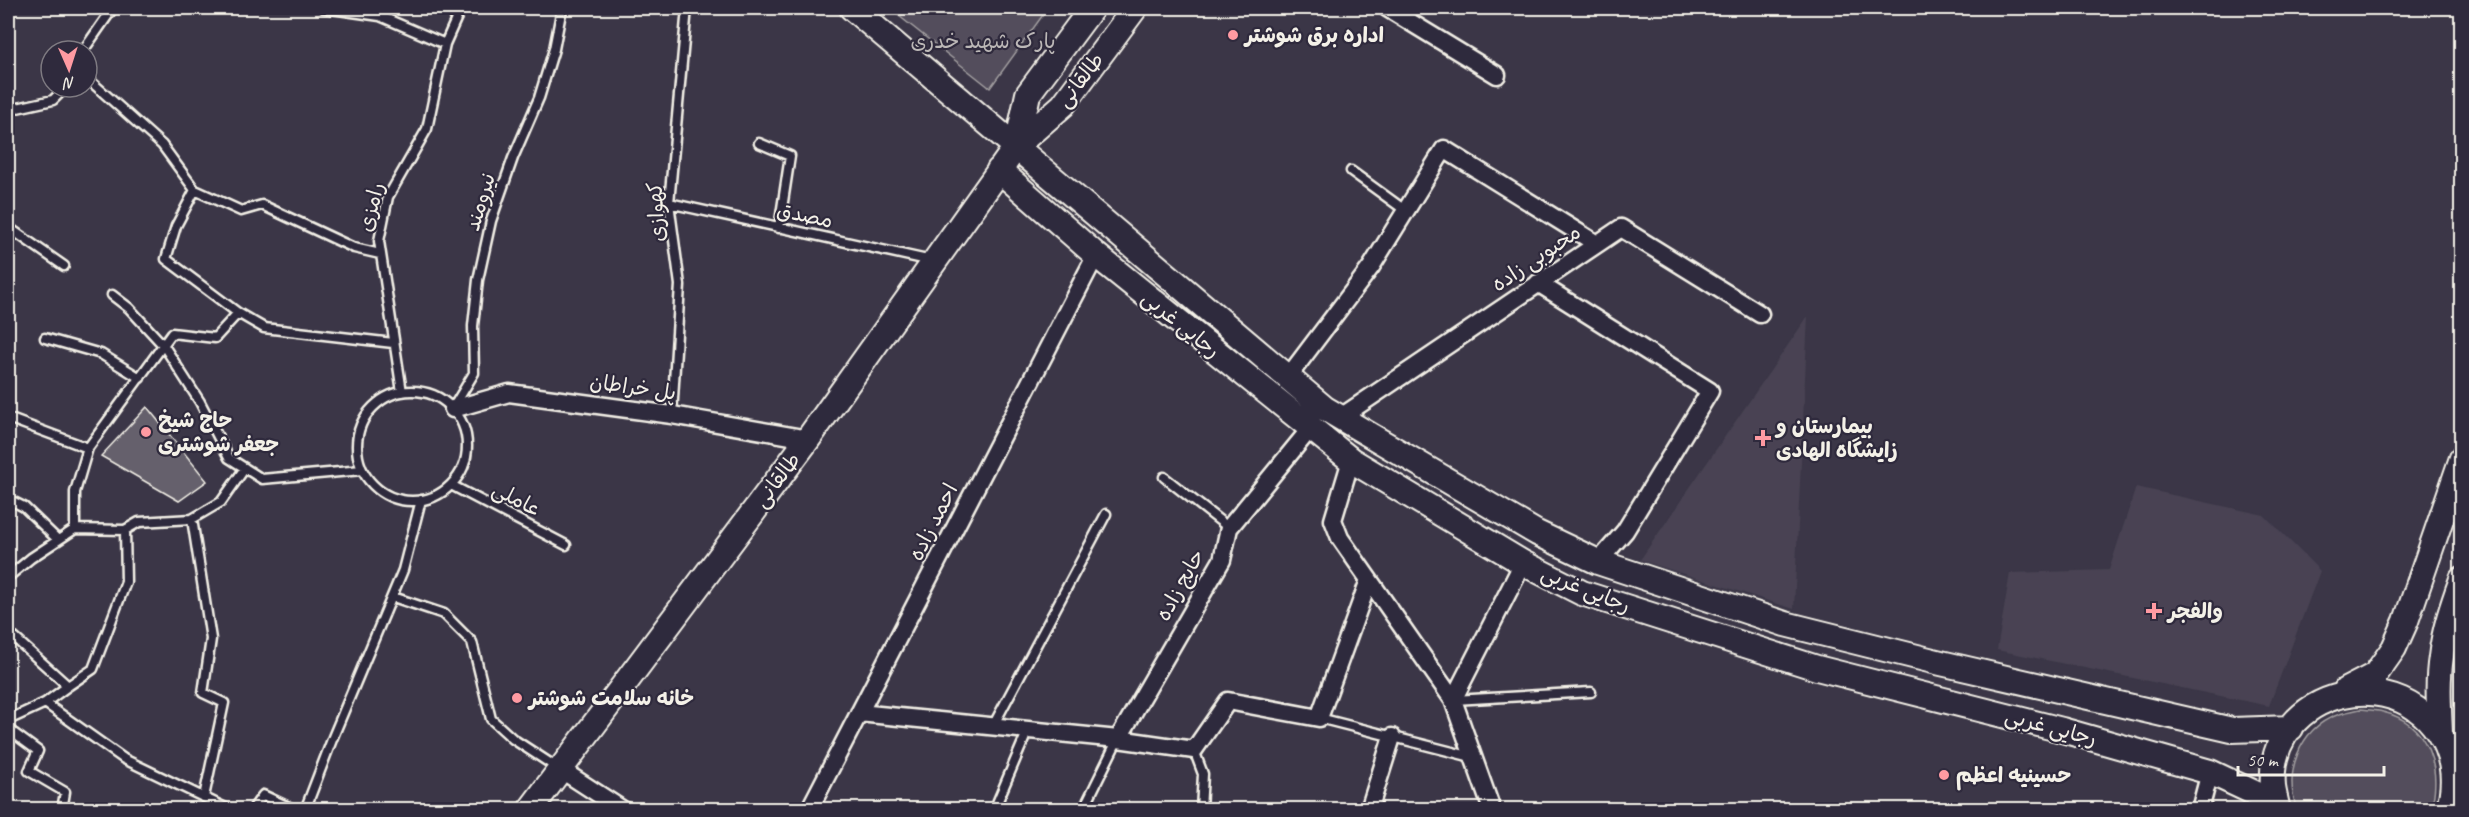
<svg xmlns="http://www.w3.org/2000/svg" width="2469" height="817" font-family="Caveat,'Playpen Sans Arabic',sans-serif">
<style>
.built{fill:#484352}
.green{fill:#534e5c;stroke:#a4a0a2;stroke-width:1.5}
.building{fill:#65616c;stroke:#f4f1e8;stroke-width:1.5}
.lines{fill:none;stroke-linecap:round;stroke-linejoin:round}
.lane-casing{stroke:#f4f1e8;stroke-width:13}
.street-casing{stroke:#f4f1e8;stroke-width:21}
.secondary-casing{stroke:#f4f1e8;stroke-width:28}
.lane{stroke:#2f2a3d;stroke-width:8}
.street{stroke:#2f2a3d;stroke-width:16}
.secondary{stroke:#2f2a3d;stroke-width:24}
.poi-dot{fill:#ff9aa2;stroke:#2f2a3d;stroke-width:2}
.labels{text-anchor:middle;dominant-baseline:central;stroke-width:4.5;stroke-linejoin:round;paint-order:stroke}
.poi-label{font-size:21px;font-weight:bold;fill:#f4f1e8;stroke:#2f2a3d;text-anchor:start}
.park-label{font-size:21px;fill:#bcb8b7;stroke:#2f2a3d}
.street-label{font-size:21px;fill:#f4f1e8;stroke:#2f2a3d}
</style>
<rect width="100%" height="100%" fill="#3b3647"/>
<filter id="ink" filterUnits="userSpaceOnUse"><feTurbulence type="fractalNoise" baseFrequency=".0167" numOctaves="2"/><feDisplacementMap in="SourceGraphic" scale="12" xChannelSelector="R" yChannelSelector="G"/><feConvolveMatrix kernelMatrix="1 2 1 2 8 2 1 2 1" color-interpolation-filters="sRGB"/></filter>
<g filter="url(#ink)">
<path class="built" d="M1808,316L1794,609L1640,560Z
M2136,487L2264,515L2320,571L2269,706L1997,650L2010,573L2109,570Z"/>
<path class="green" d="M889,8H1048L990,88Z
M2360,709C2368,710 2376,710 2383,712C2429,723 2442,769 2431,809H2297C2283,774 2299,729 2337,715C2344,712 2352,711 2360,709Z"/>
<path class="building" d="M147,407L207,481L179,501L101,456Z"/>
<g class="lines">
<defs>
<path id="lane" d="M324,8L380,16L445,44
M380,16L382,8
M83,51L113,8
M87,78L162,145L195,190L241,211L262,205L354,248L380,254
M8,110L53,100L66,87
M759,143L790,156L779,228
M1351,171L1406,211
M195,190L176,226L166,259L238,313
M669,203L932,261
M8,227L64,266
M112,295L129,308L164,346L200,402L229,458L262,479L362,470
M45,338L101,354L140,378
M357 446a55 55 0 1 1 110 0a55 55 0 1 1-110 0Z
M402,392L379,241L388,197L427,129L445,44L461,8
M453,408L474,373L473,326L478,280L491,221L513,158L539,98L554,49L562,8
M672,415L680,285L669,203L687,8
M8,418L88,448
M1164,477L1229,528
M451,485L566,545
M8,499L24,507L58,540
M75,529V492L88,448L172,333L215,338L238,313L264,328L393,343
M8,577L31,558L75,529L125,530L139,522L192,519
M393,597L444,614L472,642L491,719L513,739L559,769
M8,632L68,686L45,703
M68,686L93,669L126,582L125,530
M1454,700L1591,692
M1319,718L1472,757
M8,720L45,703L124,759L230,810
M993,726L1106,514
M8,729L38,751L29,771L65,792L63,804L68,810
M1194,750L1203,774L1201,810
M204,797L224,703L203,693L211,639L192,519L221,502L245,468
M252,810L263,795L295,810
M305,810L333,737L403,570L421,500
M994,810L1028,730
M1083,810L1118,739"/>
<path id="street" d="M1387,8L1497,75
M1538,283L1710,391L1625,531L1598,562
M1288,377L1371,267L1444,149L1597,244
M453,409L509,393L672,415L808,439
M1341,417L1621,228L1760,314
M1351,460L1333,520L1340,538L1453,700L1492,810
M1453,700L1523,563
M859,713L1118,739L1194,750L1228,701L1319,718L1369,580
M1118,739L1222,560L1229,528L1310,429
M560,769L623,810
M809,810L1096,255
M1369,810L1392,737
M2200,810L2210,772"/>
<path id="secondary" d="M852,8L1324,408L1537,533L1598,562L1785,624L1941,663L2232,730L2291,728
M1092,8L1028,94L1017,145L1063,105L1135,8
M999,170L1096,255L1351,460L1523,563L1582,593L1817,668L2062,730L2210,772L2276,803
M2346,690L2375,675L2394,648L2406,621L2462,458
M2440,733C2439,707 2437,682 2441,657C2444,630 2453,604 2462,579
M530,810L808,439L1009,157
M2278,810C2276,802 2274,794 2273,787C2265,688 2407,655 2446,747C2455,768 2455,788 2448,810"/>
</defs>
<use href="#lane" class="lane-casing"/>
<use href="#street" class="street-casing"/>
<use href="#secondary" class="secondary-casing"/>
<use href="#lane" class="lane"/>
<use href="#street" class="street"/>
<use href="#secondary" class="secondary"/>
</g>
</g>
<g class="poi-dot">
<circle cx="1233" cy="35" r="6"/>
<circle cx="146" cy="432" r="6"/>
<path d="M1760 429h6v6h6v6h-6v6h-6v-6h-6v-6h6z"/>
<path d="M2151 602h6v6h6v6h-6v6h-6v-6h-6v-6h6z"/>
<circle cx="517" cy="698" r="6"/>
<circle cx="1944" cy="775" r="6"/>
</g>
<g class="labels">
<g class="poi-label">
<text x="1245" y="35">اداره برق شوشتر</text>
<text x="158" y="420">حاج شیخ<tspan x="158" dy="24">جعفر شوشتری</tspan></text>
<text x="1776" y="426">بیمارستان و<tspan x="1776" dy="24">زایشگاه الهادی</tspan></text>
<text x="2168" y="611">والفجر</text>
<text x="529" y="698">خانه سلامت شوشتر</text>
<text x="1956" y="775">حسینیه اعظم</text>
</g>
<g class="park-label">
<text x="983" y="41">پارک شهید خدری</text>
</g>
<g class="street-label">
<text transform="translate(1080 80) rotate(-52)">طالقانی</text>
<text transform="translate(480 202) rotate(-73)">نیرومند</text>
<text transform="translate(371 207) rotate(-75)">رامزی</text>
<text transform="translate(656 212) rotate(-93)">کهوازی</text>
<text transform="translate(805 215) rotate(12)">مصدق</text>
<text transform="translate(1536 258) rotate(-34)">محبوبی زاده</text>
<text transform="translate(1181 324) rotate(39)">رجایی غربی</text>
<text transform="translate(633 387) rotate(8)">پل خراطان</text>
<text transform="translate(777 480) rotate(-53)">طالقانی</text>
<text transform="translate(517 499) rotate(27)">عاملی</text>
<text transform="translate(933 522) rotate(-63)">احمد زاده</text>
<text transform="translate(1180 585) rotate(-61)">حایج زاده</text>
<text transform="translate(1586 589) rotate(22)">رجایی غربی</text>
<text transform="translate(2051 727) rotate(15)">رجایی غربی</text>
</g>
</g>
<rect width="2469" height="817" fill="none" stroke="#2f2a3d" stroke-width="30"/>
<rect x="15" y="15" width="2439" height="787" fill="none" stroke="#f4f1e8" stroke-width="2" filter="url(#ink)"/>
<g transform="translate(69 69) rotate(177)"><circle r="28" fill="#2f2a3d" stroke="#7e7a81" stroke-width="1.5"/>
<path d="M0-4.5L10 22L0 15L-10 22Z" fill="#ff9aa2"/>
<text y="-9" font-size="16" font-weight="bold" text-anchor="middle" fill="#f4f1e8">N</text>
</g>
<path d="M2238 766v9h146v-9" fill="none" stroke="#f4f1e8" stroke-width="3"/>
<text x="2247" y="766" font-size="18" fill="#f4f1e8" stroke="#2f2a3d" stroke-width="4.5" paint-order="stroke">50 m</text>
</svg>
